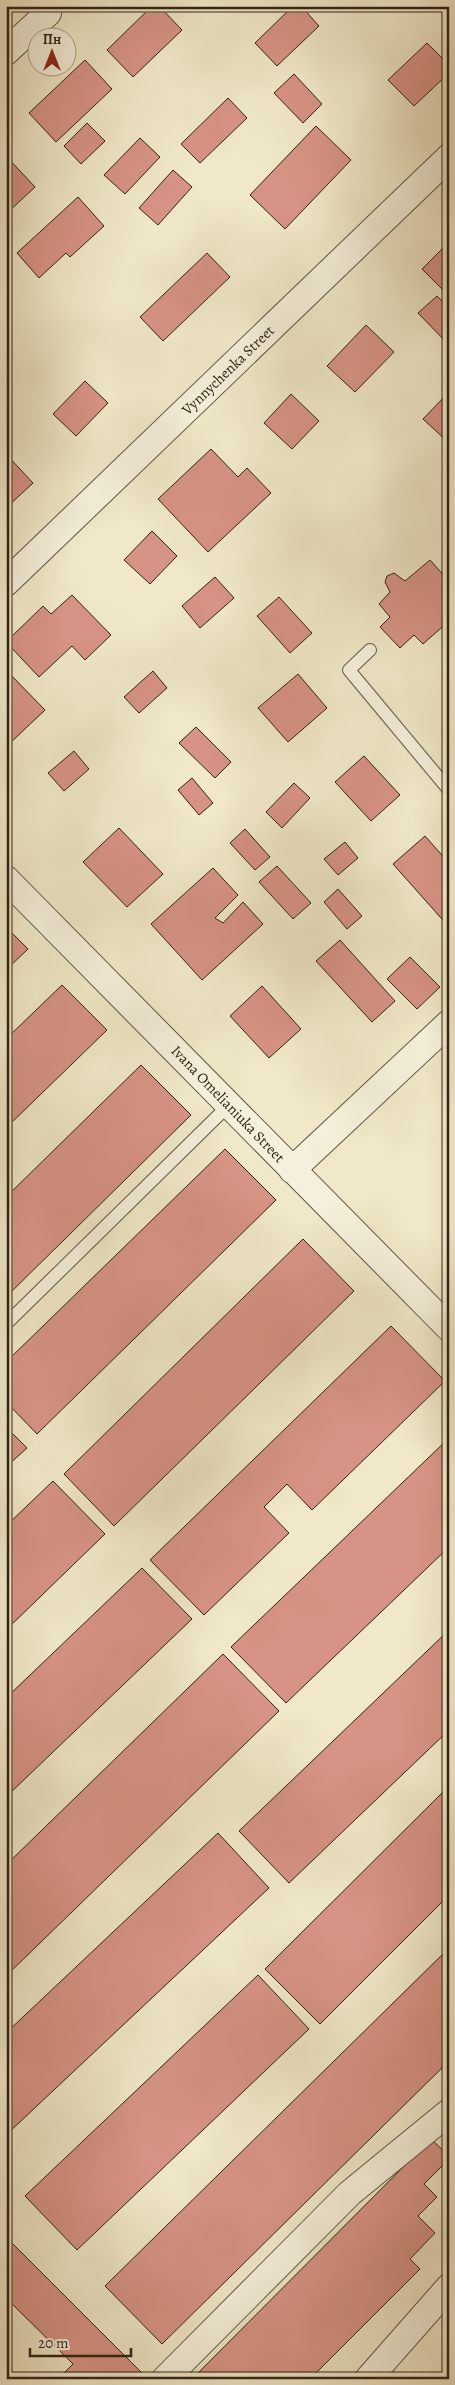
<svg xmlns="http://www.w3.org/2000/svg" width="455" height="2385" font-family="Alegreya,serif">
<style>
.building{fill:#d79385;stroke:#302216}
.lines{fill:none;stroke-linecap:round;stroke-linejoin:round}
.service-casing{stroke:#605442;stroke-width:14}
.minor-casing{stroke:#605442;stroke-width:28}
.service{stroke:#f5f0db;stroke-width:12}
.minor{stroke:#f5f0db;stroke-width:26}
.labels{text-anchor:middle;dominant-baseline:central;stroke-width:4.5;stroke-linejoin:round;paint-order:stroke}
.street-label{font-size:15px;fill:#302216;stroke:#f5f0db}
</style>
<rect width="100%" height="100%" fill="#f0e8c8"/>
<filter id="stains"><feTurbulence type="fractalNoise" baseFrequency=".004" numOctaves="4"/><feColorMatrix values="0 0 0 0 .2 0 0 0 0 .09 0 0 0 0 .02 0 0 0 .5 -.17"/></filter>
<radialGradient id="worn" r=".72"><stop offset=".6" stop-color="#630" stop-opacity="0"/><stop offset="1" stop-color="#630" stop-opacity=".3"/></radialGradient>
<path class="building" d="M152,6H159L182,30L133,77L107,50Z
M293,6H301L319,26L277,66L255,43Z
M427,43L449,65V73L414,106L388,80Z
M85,60L112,89L56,142L29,113Z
M294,74L322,104L303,123L274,93Z
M228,98L247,118L200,163L181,144Z
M87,123L105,141L81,164L64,146Z
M316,126L351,160L285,229L250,195Z
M140,138L160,157L125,194L104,175Z
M6,156L35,187L6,214Z
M173,170L192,187L158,225L139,208Z
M78,197L104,226L70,257L66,253L39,278L17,253Z
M449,242V296L422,269Z
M207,253L230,277L163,341L140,317Z
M437,296L449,308V345L418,313Z
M366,325L394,352L355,392L327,366Z
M85,381L108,403L76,436L53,414Z
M449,392V443L423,419Z
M291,394L319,421L292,449L264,423Z
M211,449L238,477L247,468L271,493L208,552L158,499Z
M6,454L33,483L6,508Z
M152,531L177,556L150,584L124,560Z
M430,560L449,581V621L423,644L414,635L400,648L380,627L390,617L379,604L390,592L385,582L387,576L394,573L405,581Z
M215,577L234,598L200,628L182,606Z
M72,595L111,635L85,660L72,646L39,677L6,642L43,606L51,614Z
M279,597L312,633L290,653L257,616Z
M6,670L45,710L7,746H6Z
M153,671L167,688L139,713L124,697Z
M298,674L327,708L288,742L258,708Z
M196,727L231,762L215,778L179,743Z
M74,751L89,769L64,791L48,773Z
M364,756L400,795L371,821L335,782Z
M192,778L213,803L199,815L178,790Z
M294,783L310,798L282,828L266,812Z
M119,828L163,874L127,907L83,862Z
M245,829L270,857L255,870L230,843Z
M425,836L449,863V927L393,864Z
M345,842L358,858L338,875L324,859Z
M277,866L311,903L293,919L259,882Z
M213,868L238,895L215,918L223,923L243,902L263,924L202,980L151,924Z
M338,889L362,916L347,929L324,902Z
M6,927L28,949L6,970Z
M340,940L395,1001L372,1022L316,961Z
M410,957L440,987L417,1009L387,979Z
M62,985L107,1030L6,1128V1039Z
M262,986L301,1029L269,1058L230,1016Z
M141,1065L191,1115L6,1297V1197Z
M225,1149L276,1200L37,1434L6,1402V1362Z
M303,1239L354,1291L114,1526L64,1474Z
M391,1326L445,1381L312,1510L287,1484L264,1507L289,1533L204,1615L150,1560Z
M6,1427L27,1448L6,1467Z
M449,1438V1547L286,1703L231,1647Z
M53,1481L105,1534L6,1630V1526Z
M142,1568L192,1619L6,1797V1698Z
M449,1630V1730L289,1883L239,1831Z
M223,1654L279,1711L6,1976V1865Z
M449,1786V1895L320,2024L265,1969Z
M218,1833L269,1888L6,2135V2033Z
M449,1948V2061L162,2344L105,2286Z
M258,1975L309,2029L77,2250L25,2196Z
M431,2139L449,2156V2159L424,2184L437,2197L418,2216L435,2233L410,2259L420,2269L310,2379H192Z
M6,2237L144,2375L139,2379H58L73,2364L6,2298Z"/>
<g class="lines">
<defs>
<path id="service" d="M370,650L349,670L449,790
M6,1324L229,1105"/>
<path id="minor" d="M6,52L48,13
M6,583L449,157
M6,879L449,1328
M292,1170L449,1023
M165,2379L350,2193L449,2112
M368,2379L449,2287"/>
</defs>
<use href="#service" class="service-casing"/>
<use href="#minor" class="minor-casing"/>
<use href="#service" class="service"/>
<use href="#minor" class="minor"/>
</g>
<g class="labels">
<g class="street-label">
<text transform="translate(228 370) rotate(-44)">Vynnychenka Street</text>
<text transform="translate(228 1104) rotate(46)">Ivana Omelianiuka Street</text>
</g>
</g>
<rect width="455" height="2385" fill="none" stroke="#f0e8c8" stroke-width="25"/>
<rect x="8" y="8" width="440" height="2370" fill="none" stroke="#302216" stroke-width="2.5"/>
<rect x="12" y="12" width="430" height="2360" fill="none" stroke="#302216"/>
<g transform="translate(52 52)"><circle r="24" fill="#f5f0db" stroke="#a69e8c"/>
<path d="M0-4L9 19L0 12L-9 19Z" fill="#8f2418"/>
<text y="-8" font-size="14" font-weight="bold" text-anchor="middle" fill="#302216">Пн</text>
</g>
<path d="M30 2348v8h101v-8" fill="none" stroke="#302216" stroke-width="2.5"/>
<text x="38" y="2348" font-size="15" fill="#302216" stroke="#f5f0db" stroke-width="4" paint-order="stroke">20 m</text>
<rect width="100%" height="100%" filter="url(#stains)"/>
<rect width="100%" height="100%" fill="url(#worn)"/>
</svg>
